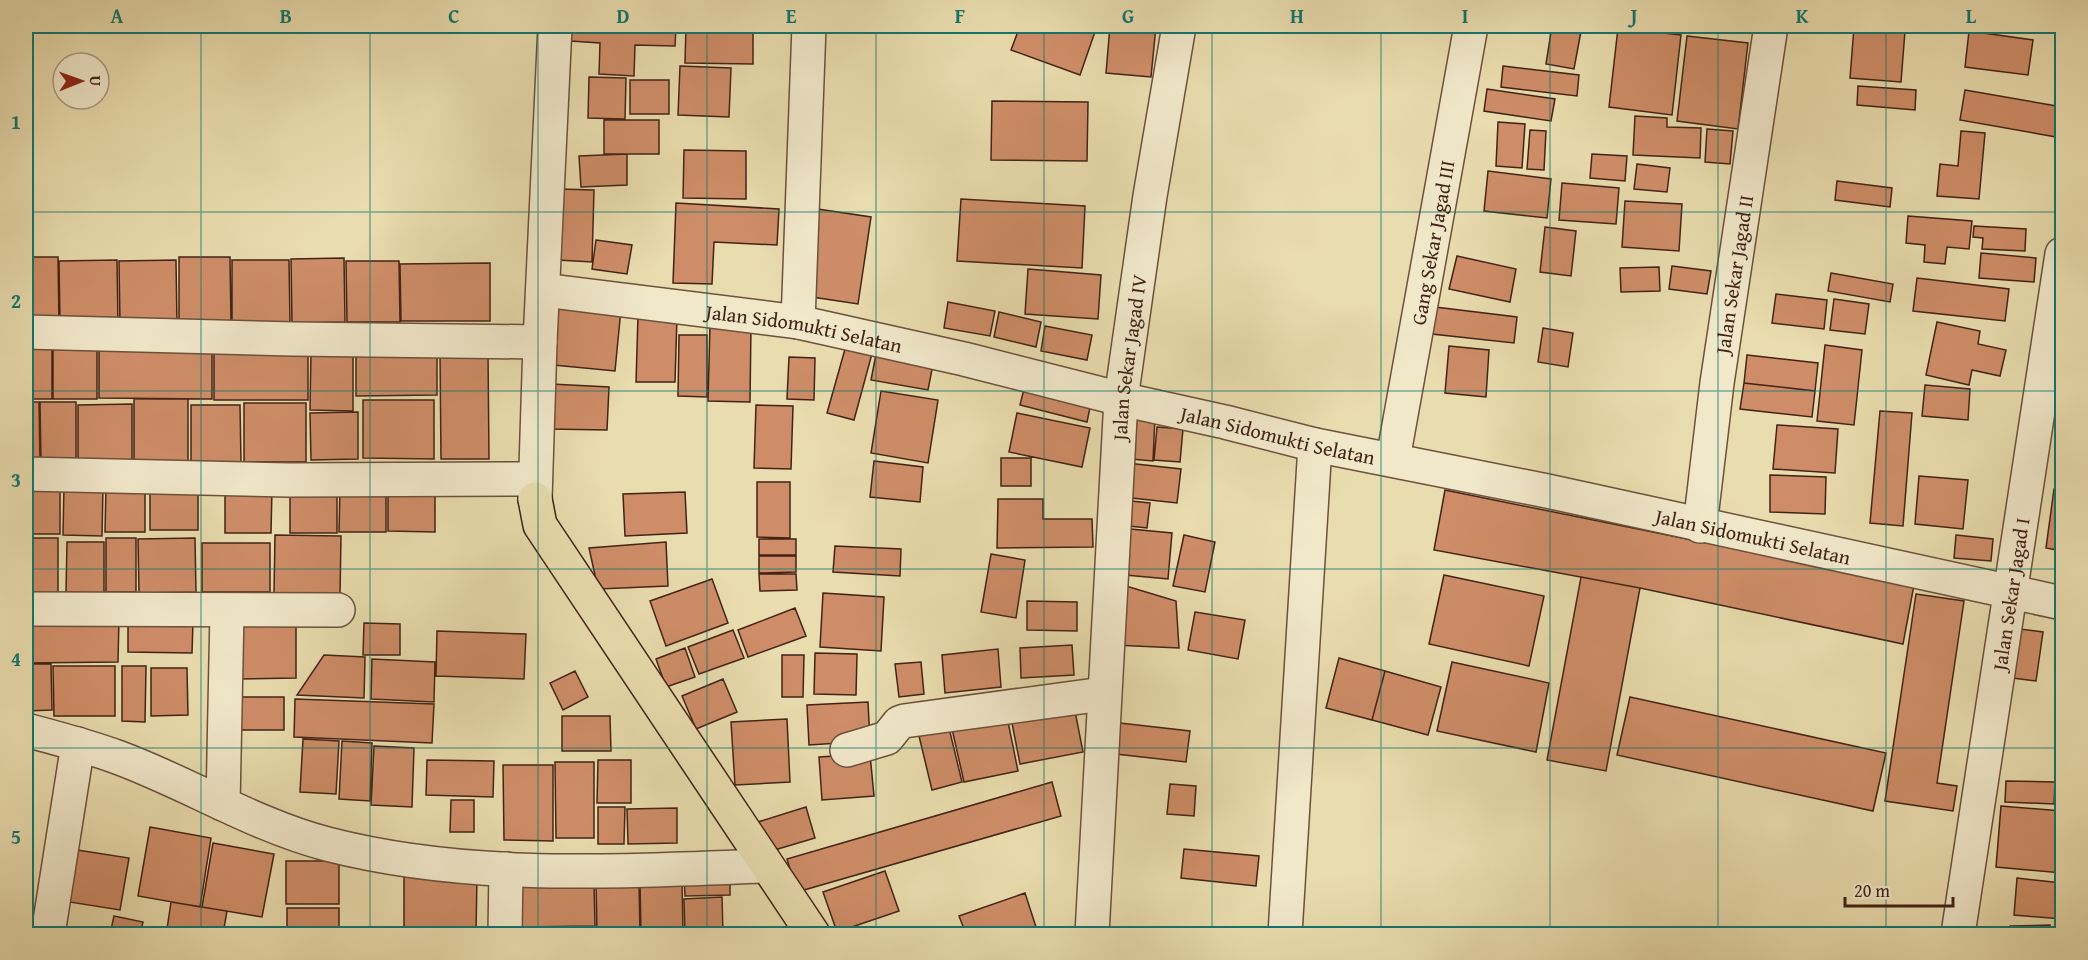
<svg xmlns="http://www.w3.org/2000/svg" width="2088" height="960" font-family="'Gentium Book Plus',serif">
<style>
.building{fill:#ce8d68;stroke:#422316;stroke-width:1.5}
.lines{fill:none;stroke-linecap:round;stroke-linejoin:round}
.minor-casing{stroke:#6c513c;stroke-width:36}
.major-casing{stroke:#422316;stroke-width:36}
.minor{stroke:#f1e8ca;stroke-width:33}
.major{stroke:#e9dcae;stroke-width:33}
.grid{fill:none;stroke:#0f766e;stroke-width:1.5;stroke-opacity:0.55}
.labels{text-anchor:middle;dominant-baseline:central;stroke-width:4.5;stroke-linejoin:round;paint-order:stroke}
.street-label{font-size:20px;fill:#422316;stroke:#f1e8ca}
.neatline{fill:none;stroke:#0f766e;stroke-width:2}
.grid-label{font-size:20px;text-anchor:middle;font-weight:bold;fill:#0f766e}
</style>
<rect width="100%" height="100%" fill="#e9dcae"/>
<filter id="stains"><feTurbulence type="fractalNoise" baseFrequency=".00333" numOctaves="4"/><feColorMatrix values="0 0 0 0 .2 0 0 0 0 .09 0 0 0 0 .02 0 0 0 .5 -.17"/></filter>
<radialGradient id="worn" r=".72"><stop offset=".6" stop-color="#630" stop-opacity="0"/><stop offset="1" stop-color="#630" stop-opacity=".3"/></radialGradient>
<path class="building" d="M572,26H676L675,46L635,45L634,76L599,74L600,43L571,41Z
M686,26H753V64L685,63Z
M1020,26H1097L1080,75L1011,50Z
M1110,26H1156L1151,77L1106,73Z
M1552,26H1582L1574,69L1546,64Z
M1854,27L1905,31L1901,82L1850,78Z
M1618,28L1681,35L1672,115L1609,107Z
M1969,31L2033,40L2028,75L1965,67Z
M1687,36L1748,43L1738,129L1677,121Z
M680,66L731,68L729,117L678,115Z
M1503,66L1579,75L1577,96L1501,87Z
M589,77L626,78L625,119L588,118Z
M630,80H669V114H630Z
M1858,86L1916,90L1915,110L1857,105Z
M1487,89L1555,99L1551,121L1484,111Z
M1965,90L2062,107V138L1960,120Z
M992,101L1088,102L1087,161L991,160Z
M1635,116L1667,118V127L1701,128L1700,158L1633,155Z
M604,120H659V154H604Z
M1498,122L1525,124L1522,168L1496,166Z
M1707,129L1733,131L1730,164L1705,162Z
M1530,130L1546,131L1544,170L1527,169Z
M1961,131L1985,133L1979,199L1937,196L1940,164L1958,166Z
M684,150L746,151V199L683,198Z
M627,154V185L581,187L579,156Z
M1592,154L1627,156L1625,181L1590,178Z
M1637,164L1670,168L1667,192L1634,189Z
M1488,171L1551,179L1547,218L1484,211Z
M1837,181L1892,188L1890,207L1835,200Z
M1562,183L1619,188L1616,224L1559,220Z
M560,189L594,190L592,262L558,260Z
M961,199L1085,206L1082,268L957,261Z
M1625,201L1682,204L1679,251L1622,247Z
M676,203L779,209L777,245L714,242L712,284L673,283Z
M811,208L871,217L858,304L799,295Z
M1908,216L1972,221L1969,249L1947,247L1945,264L1924,262L1925,245L1906,243Z
M1974,226L2026,229L2025,251L1982,249L1983,238L1973,237Z
M1545,227L1576,231L1571,276L1540,272Z
M596,240L632,245L627,274L592,269Z
M1981,253L2036,258L2034,282L1979,278Z
M1457,256L1516,269L1510,302L1449,289Z
M26,257H58L59,324H26Z
M179,257H230L231,324H179Z
M344,258L345,322L292,323L291,259Z
M117,260L118,325L60,326L59,261Z
M176,260L177,324L120,325L119,261Z
M232,260H289L290,323L232,324Z
M346,261H399L400,322H347Z
M490,263V321H401L400,264Z
M1672,266L1711,271L1707,294L1669,289Z
M1659,267L1660,291L1621,292L1620,268Z
M1028,269L1101,275L1098,319L1025,314Z
M1831,273L1893,284L1890,302L1828,291Z
M1917,278L2009,289L2005,321L1913,311Z
M1776,294L1827,300L1824,329L1772,323Z
M1834,299L1869,304L1865,334L1830,330Z
M948,302L995,311L990,336L944,328Z
M559,304L621,309L615,371L554,365Z
M1435,307L1517,317L1514,343L1432,334Z
M999,312L1041,322L1036,347L994,337Z
M638,316L677,317L675,382H636Z
M1937,322L1980,331L1978,344L2006,350L2000,376L1972,370L1969,385L1926,375Z
M710,324L751,325L750,402L708,401Z
M1045,326L1092,335L1087,360L1041,351Z
M1543,328L1573,333L1568,367L1538,362Z
M679,335H707V397L678,396Z
M847,342L873,350L854,420L827,413Z
M878,344L935,354L928,390L871,380Z
M1825,345L1862,350L1854,425L1817,421Z
M1449,346L1489,350L1486,397L1445,393Z
M26,347H52V399H26Z
M53,347H97V399H53Z
M99,348H212V399L99,398Z
M214,349H308V400H214Z
M311,351L353,352V411L310,410Z
M356,351H437V395L356,396Z
M440,352H488L489,459H441Z
M1747,355L1818,363L1815,391L1744,383Z
M789,357L815,358L814,400L787,399Z
M1026,381L1092,398L1087,422L1020,405Z
M1744,383L1815,391L1812,417L1740,409Z
M551,384L609,387L607,430L549,429Z
M1925,385L1970,389L1968,420L1922,416Z
M881,391L938,400L928,463L871,453Z
M134,399H188V462H134Z
M363,400H434V459L363,458Z
M26,402H39L40,462H26Z
M40,402H76V462H41Z
M2055,402L2062,403V423L2052,422Z
M244,403H306V462H244Z
M132,404V462H78V405Z
M191,405H240L241,463L191,462Z
M756,405L793,406L791,469L754,468Z
M1880,411L1912,413L1903,526L1870,523Z
M358,412V459L311,460L310,413Z
M1017,413L1090,428L1082,467L1009,452Z
M1134,414L1155,416L1153,461L1131,459Z
M1777,425L1838,429L1835,473L1773,469Z
M1157,427L1183,429L1180,462L1154,460Z
M1001,458H1031V486H1001Z
M874,461L923,467L920,502L870,497Z
M1127,463L1181,469L1177,503L1123,497Z
M1770,475L1826,477L1825,514L1770,512Z
M1919,476L1968,480L1963,529L1915,524Z
M757,482H790V538L757,537Z
M29,483H60V534H28Z
M64,486L103,487L102,536L63,535Z
M106,486H145V532H105Z
M150,486L198,487V530H150Z
M290,488L337,489V533H290Z
M340,488H386V532H339Z
M388,488H435V532L388,531Z
M225,489H272L271,533H225Z
M2054,489L2062,490V551L2046,548Z
M1445,490L1914,585L1903,644L1640,588L1434,550Z
M685,492L687,533L625,536L623,494Z
M998,499H1043V519H1092L1093,547L997,548Z
M1122,500L1150,503L1147,528L1120,525Z
M1120,528L1172,533L1168,579L1115,574Z
M275,535L341,536L340,595L274,594Z
M1184,535L1215,542L1205,592L1173,586Z
M1956,535L1993,539L1991,561L1954,558Z
M26,538H58V594H26Z
M106,538H136V592H106Z
M195,538L196,592L139,593L138,539Z
M759,539H796V555H759Z
M67,542H104V593L66,592Z
M666,542L668,586L598,589L589,548Z
M202,543H270V592H202Z
M835,546L901,549L900,576L833,572Z
M991,554L1025,560L1016,618L981,612Z
M759,556H796V572L759,573Z
M759,574H796L797,590L760,591Z
M1444,575L1544,596L1529,666L1429,644Z
M1581,577L1640,588L1606,771L1547,760Z
M712,579L728,623L666,646L650,601Z
M1116,583L1176,601L1179,648L1113,645Z
M823,593L884,597L881,651L820,647Z
M1916,594L1964,601L1937,783L1957,786L1953,811L1885,801Z
M1027,601L1077,602V631L1027,630Z
M795,608L806,636L748,657L738,630Z
M1195,612L1245,620L1238,659L1188,650Z
M26,618H119L118,662L26,663Z
M128,619L193,621L192,653L128,652Z
M236,623L296,624V678L237,679Z
M364,623L400,624V655H363Z
M2012,628L2043,632L2036,681L2005,677Z
M733,630L744,658L699,674L688,647Z
M437,631L526,634L524,679L436,676Z
M1072,645L1074,675L1021,678L1020,648Z
M685,648L695,677L666,687L656,659Z
M998,649L1001,687L945,693L942,655Z
M815,653L857,654L856,695L814,694Z
M324,655L365,657L364,698L297,695Z
M782,655H804L803,697H782Z
M1339,658L1385,671L1372,720L1326,708Z
M372,659L435,662L434,702L371,699Z
M921,662L924,694L899,697L895,664Z
M1452,662L1549,683L1536,752L1437,731Z
M26,664H51L52,710L26,711Z
M53,666H115V716H54Z
M122,666H146L145,722L122,721Z
M151,668H187L188,715L151,716Z
M575,671L588,697L563,710L550,683Z
M1385,671L1441,687L1428,735L1372,720Z
M723,679L737,712L696,729L682,696Z
M237,697H284V730H236Z
M1630,697L1886,753L1873,811L1617,755Z
M295,699L434,704L432,743L294,737Z
M868,702L870,741L809,745L807,705Z
M1074,706L1083,752L1020,764L1011,718Z
M562,716H610L611,751H562Z
M1007,717L1018,771L964,782L952,729Z
M787,719L790,782L735,785L731,722Z
M1111,722L1190,731L1186,762L1107,753Z
M949,728L962,782L932,790L919,736Z
M303,739L339,741L336,794L300,792Z
M342,741L372,743L370,801L339,799Z
M374,746L414,748L412,807L371,805Z
M870,754L874,796L822,800L819,757Z
M427,760L494,761L493,797L426,795Z
M598,760H631V803H597Z
M555,762H594V838H556Z
M503,765H553V841L504,840Z
M2006,781L2055,782L2054,804L2005,802Z
M1052,782L1061,816L797,892L787,859Z
M1170,784L1196,786L1194,816L1167,814Z
M451,800H474V832H450Z
M2001,806L2062,811V873L1996,867Z
M598,807H625L624,844H598Z
M806,807L815,838L771,851L758,822Z
M677,808V843L628,844L627,809Z
M150,827L211,838L200,907L138,896Z
M213,843L274,854L262,917L202,907Z
M71,849L129,858L120,910L63,901Z
M1184,849L1259,856L1256,886L1181,878Z
M286,861H339V904H286Z
M885,871L899,911L837,932L823,892Z
M404,873L477,874L476,934H404Z
M730,874V895L685,896L684,875Z
M2017,878L2062,883V919L2014,915Z
M682,881L683,934H641L640,882Z
M596,882H639L640,934H597Z
M594,883L595,926L519,927V884Z
M1025,893L1036,927L1013,934H966L959,916Z
M722,897L723,934H685L684,899Z
M171,902L227,911L223,934H201L167,929Z
M287,908H339V934H287Z
M114,916L143,922L140,934H110Z
M2050,925L2051,934H2011L2010,926Z
M146,928L174,934H145Z
M574,930V934H518V931Z
M1114,930L1165,934H1113Z"/>
<g class="lines">
<defs>
<g id="minor">
<path id="s1" d="M543,290L798,322L964,359L1121,399L1225,422L1315,445L1547,491L2062,603"/>
<path d="M798,322L809,26"/>
<path d="M26,332L293,339L540,342"/>
<path id="s2" d="M1393,459L1471,26"/>
<path d="M26,474L289,480L535,479"/>
<path d="M535,499L540,342L555,26"/>
<path id="s3" d="M1700,526L1717,383L1771,26"/>
<path d="M26,609L338,610"/>
<path d="M26,730C56,738 87,746 117,757C188,783 254,825 327,844C470,881 621,871 767,866"/>
<path d="M847,750L887,738L899,723L904,721L1103,694"/>
<path d="M223,804L227,611"/>
<path d="M48,934L78,744"/>
<path d="M505,934L506,869"/>
<path id="s4" d="M1092,934L1121,399L1150,196L1179,26"/>
<path d="M1285,934L1315,445"/>
<path id="s5" d="M1958,934L2062,254"/>
</g>
<path id="major" d="M535,499L540,525L813,934"/>
</defs>
<use href="#minor" class="minor-casing"/>
<use href="#major" class="major-casing"/>
<use href="#minor" class="minor"/>
<use href="#major" class="major"/>
</g>
<path class="grid" d="M201,26V934M370,26V934M538,26V934M707,26V934M876,26V934M1044,26V934M1212,26V934M1381,26V934M1550,26V934M1718,26V934M1886,26V934M26,212H2062M26,391H2062M26,569H2062M26,748H2062"/>
<g class="labels">
<g class="street-label">
<text stroke="none"><textPath href="#s2" startOffset="220">Gang Sekar Jagad III</textPath></text>
<text stroke="none"><textPath href="#s3" startOffset="254">Jalan Sekar Jagad II</textPath></text>
<text stroke="none"><textPath href="#s1" startOffset="264">Jalan Sidomukti Selatan</textPath></text>
<text stroke="none"><textPath href="#s4" startOffset="578">Jalan Sekar Jagad IV</textPath></text>
<text stroke="none"><textPath href="#s1" startOffset="750">Jalan Sidomukti Selatan</textPath></text>
<text stroke="none"><textPath href="#s1" startOffset="1236">Jalan Sidomukti Selatan</textPath></text>
<text stroke="none"><textPath href="#s5" startOffset="344">Jalan Sekar Jagad I</textPath></text>
</g>
</g>
<rect width="2088" height="960" fill="none" stroke="#e9dcae" stroke-width="66"/>
<g transform="translate(81 81) rotate(89)"><circle r="28" fill="#f1e8ca" stroke="#ab9982" stroke-width="1.5"/>
<path d="M0-4.5L10 22L0 15L-10 22Z" fill="#8f2418"/>
<text y="-9" font-size="16" font-weight="bold" text-anchor="middle" fill="#422316">U</text>
</g>
<path d="M1845 897v9h108v-9" fill="none" stroke="#422316" stroke-width="3"/>
<text x="1854" y="897" font-size="18" fill="#422316" stroke="#f1e8ca" stroke-width="4.5" paint-order="stroke">20 m</text>
<rect x="33" y="33" width="2022" height="894" class="neatline"/>
<g class="grid-label">
<text x="117" y="23">A</text>
<text x="286" y="23">B</text>
<text x="454" y="23">C</text>
<text x="623" y="23">D</text>
<text x="791" y="23">E</text>
<text x="960" y="23">F</text>
<text x="1128" y="23">G</text>
<text x="1297" y="23">H</text>
<text x="1465" y="23">I</text>
<text x="1634" y="23">J</text>
<text x="1802" y="23">K</text>
<text x="1971" y="23">L</text>
<text x="16" y="129">1</text>
<text x="16" y="308">2</text>
<text x="16" y="487">3</text>
<text x="16" y="666">4</text>
<text x="16" y="844">5</text>
</g>
<rect width="100%" height="100%" filter="url(#stains)"/>
<rect width="100%" height="100%" fill="url(#worn)"/>
</svg>
